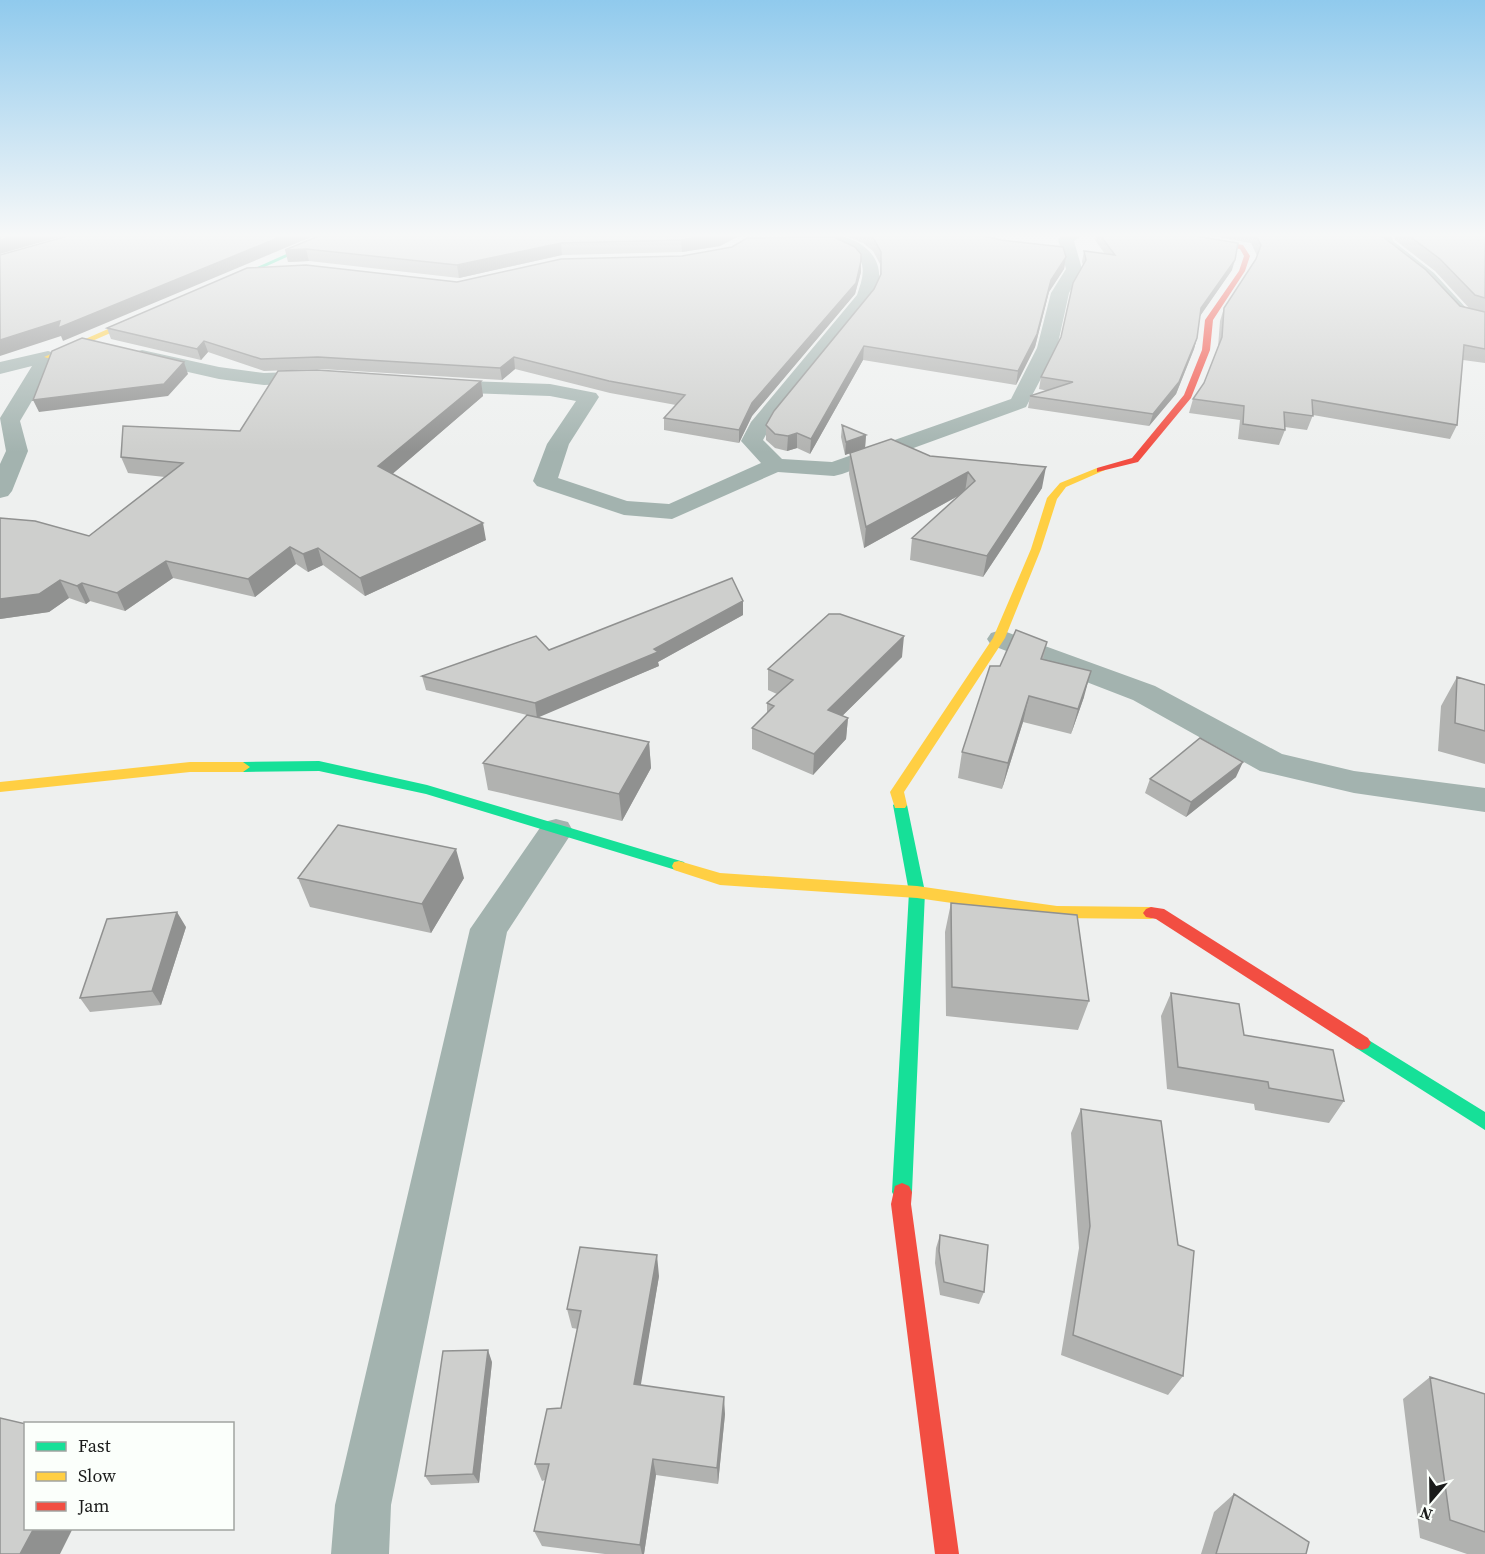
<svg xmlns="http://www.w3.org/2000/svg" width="1485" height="1554" font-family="'Source Serif 4',serif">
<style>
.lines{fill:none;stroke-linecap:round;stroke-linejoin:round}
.street{fill:#a3b3af;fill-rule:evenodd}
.fast{fill:#16e098;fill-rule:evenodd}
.slow{fill:#ffcf43;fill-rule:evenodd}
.jam{fill:#f24e42;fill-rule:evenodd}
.wall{fill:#b1b2b0}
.shaded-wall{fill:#909190}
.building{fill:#cecfcd;stroke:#909190;stroke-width:1.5}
</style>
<rect width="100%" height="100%" fill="#eef0ef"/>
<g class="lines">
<path class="street" d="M824,235C859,232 896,262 871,300L772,424L763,440L782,459L832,462L1011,399L1037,348L1051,293L1066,269L1058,239L1063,235H1083L1074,241L1082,269L1069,293L1057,348L1026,407L842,474L834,476L778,472L672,519L624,515L537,486L533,481L547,444L576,401L550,396L437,392L430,390L427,386L430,382L437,380L550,384L596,393L599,397L569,444L558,478L627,501L669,504L761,463L741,441L751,422L857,295C861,283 866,271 860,259L848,251L826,241Z
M1378,235H1392L1393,241L1434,273L1468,310L1485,315V325L1456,318L1422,281L1379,246Z
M142,350L219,367L264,373L319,371L326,373L329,377L326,381L319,383L264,385L219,379L135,360L132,356L135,352Z
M48,351L55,353L58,357L20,421L28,451L12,491L8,496L0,498V464L6,451L0,418L32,366L0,374V362Z
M1001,630L1155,686L1282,754L1354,771L1485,788V812L1354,793L1260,771L1133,700L991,645L987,639L991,633Z
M556,819L568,822L573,831L507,932L391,1505L389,1554H331L335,1505L470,929L544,822Z"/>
<path class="fast" d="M329,235H336L222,286L217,285Z
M319,761L427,785L684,862L686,866L684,870L679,871L426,794L319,771L243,772L236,767L243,762Z
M900,800L907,805L925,892L912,1192L909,1198L902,1201L895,1198L892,1192L909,892L893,805Z
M1362,1036L1485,1112V1130L1356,1048L1353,1043L1356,1038Z"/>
<path class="slow" d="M147,312L154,314L51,359L44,357Z
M1097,468L1105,470L1066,487L1057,499L1041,549L1005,638L904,792L907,805L905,808H895L890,792L993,638L1031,549L1047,498L1060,483Z
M190,762H243L250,767L243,772H190L0,792V782Z
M679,861L720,873L917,886L1057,906L1151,907L1156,909L1159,913L1156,917L1151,919L1057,918L917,898L720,885L674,870L672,866L674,862Z"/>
<path class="jam" d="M1165,235H1178L1243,245L1250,256L1245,271L1213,320L1210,350L1191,398L1138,462L1097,472V468L1132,458L1184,395L1202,350L1205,320L1239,271L1244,256L1240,249Z
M1151,907L1164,909L1368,1038L1371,1043L1368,1048L1362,1050L1356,1048L1156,919L1146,917L1143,913L1146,909Z
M902,1183L909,1186L912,1192L911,1204L959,1554H935L891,1204L895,1186Z"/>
</g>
<path class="wall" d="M321,235H741L720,246L682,252L562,255L459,278L309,261L288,262Z
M843,235H981L1066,257L1064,269L1049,292L1035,347L1016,385L863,360L810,454L797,448L787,451L775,448L766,440V425L874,289L880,276V264L873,251L863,243Z
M1096,235H1189L1232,270L1200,316L1197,338L1194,349L1176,394L1149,426L1028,408L1030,396L1048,391L1039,389L1041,377L1061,337L1083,265L1082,262L1084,251L1105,254L1095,240Z
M1206,235H1382V236L1460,306L1469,308L1435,271L1395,240L1394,235H1485V363L1463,360L1457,425L1450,439L1313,415L1307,430L1285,427V430L1279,445L1238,439L1240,420L1189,413L1193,399L1204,383L1218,347L1220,321L1224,308L1256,259L1257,256L1251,243Z
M861,272L855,294L752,416L739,443L664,430V418L676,405L610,393L515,369L502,380L321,369L264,371L208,352L201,360L111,339L107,328L457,282Z
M481,381L483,396L392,474L486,540L365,596L323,565L308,572L296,564L255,597L173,578L125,611L90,601L86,604L69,598L49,612L0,619V518L89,536L165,477L128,473L121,457L240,431Z
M842,425L866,435L865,448L845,455L841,437Z
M850,453L930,456L1042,488L983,577L910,560L912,538L960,495L864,548L849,474Z
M743,615L658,662L659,666L537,717L649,742L651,768L622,821L488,790L483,763L531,716L426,690L422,676L549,650Z
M1047,642L1043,660L1084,697L1071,734L1023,722L1002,789L958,778L962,752L1000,666Z
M902,657L842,716L848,718L846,739L813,775L752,749V728L767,713V703L777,694L768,690V669Z
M1457,677L1485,685V764L1438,751L1441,706Z
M1236,777L1186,817L1145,793L1150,779Z
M298,878H464L431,933L310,907Z
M951,903L1089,1001L1078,1030L946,1016L945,932Z
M186,927L161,1005L90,1012L80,998Z
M1171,993L1244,1035L1344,1101L1329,1123L1255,1110L1254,1104L1167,1089L1161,1016Z
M1081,1109L1178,1245L1183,1376L1168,1395L1061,1355L1079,1248L1071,1133Z
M940,1235L984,1292L979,1304L940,1295L935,1263L936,1248Z
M659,1276L640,1385L725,1414L718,1484L656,1475L644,1554H605L542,1546L534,1531L545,1480L542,1481L535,1464L561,1408L578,1329L572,1328L567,1309Z
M492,1362L479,1483L431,1485L425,1476Z
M1430,1377L1485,1394V1554H1467L1420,1538L1403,1399Z
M1234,1494L1306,1554H1201L1214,1512Z"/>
<path class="shaded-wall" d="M20,235H66L0,254V240Z
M285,235H316L63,341L61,336L0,356V340Z
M716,235H741L720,246L682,252L681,240Z
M561,243L562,255L459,278L457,265Z
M306,249L309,261L288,262L285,250Z
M1066,257L1064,269L1049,292L1035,347L1016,385L1018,371L1051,280Z
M1235,260L1232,270L1198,319L1201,308Z
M861,261V272L855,294L752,416L739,443V430L752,403Z
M1197,338L1194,349L1176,394L1149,426L1153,414Z
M204,341L208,352L201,360L197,349Z
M864,346L863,360L810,454L811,439Z
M514,357L515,369L502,380L500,368Z
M184,362L188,374L168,396L39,412L33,400Z
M481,381L483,396L382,483L378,466Z
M797,433V448L787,451L788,436Z
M866,435L865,448L845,455L846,442Z
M1046,467L1042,488L983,577L987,556Z
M968,472L965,492L864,548L866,527Z
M483,523L486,540L365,596L360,578Z
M290,547L296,564L255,597L248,579Z
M318,548L323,565L308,572L303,554Z
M166,561L173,578L125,611L117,593Z
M60,580L69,598L49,612L0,619V599Z
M82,583L90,601L86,604L77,586Z
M743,601V615L658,662L659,666L537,718L535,703L654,649Z
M904,636L902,657L827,731L828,710Z
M1091,671L1084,697L1071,734L1078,709Z
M1029,696L1023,722L1002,789L1008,763Z
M848,718L846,739L813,775L814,754Z
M649,742L651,768L622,821L619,794Z
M1243,762L1236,777L1186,817L1191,802Z
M456,849L464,878L431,933L422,904Z
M177,912L186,927L161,1005L152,991Z
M657,1255L659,1276L638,1402L634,1384Z
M488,1350L492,1362L479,1483L473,1474Z
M724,1397L725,1414L718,1484L717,1468Z
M653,1459L656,1475L644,1554H642L640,1545Z
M34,1528H73L60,1554H20Z"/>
<path class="building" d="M0,235H20L0,240Z
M71,235H285L58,328L60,321L0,340V255Z
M321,235H716L681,240L561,243L457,265L306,249L285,250Z
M868,235H981L1001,240L1063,247L1066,257L1051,280L1037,334L1018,371L864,346L811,439L797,433L788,436L775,434L766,425L774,411L874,289L881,274V252L874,239Z
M1100,235H1189L1238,243L1235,260L1201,308L1197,338L1179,382L1153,414L1030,396L1073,382L1041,377L1061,337L1073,283L1086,260L1084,251L1115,255Z
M1256,235H1382V236L1426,270L1460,306L1485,312V349L1464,345L1457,425L1312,400L1313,416L1284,412L1285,430L1243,424L1244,406L1193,399L1204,383L1222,337L1224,308L1256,259L1261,245Z
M1408,235H1485V298L1475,295L1440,259Z
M834,237L855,247L861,254V261L856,283L752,403L739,430L664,418L685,395L609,381L514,357L500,368L318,357L261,359L204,341L197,349L107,328L247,268L306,265L457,282L561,259L682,256L732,247L747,238Z
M82,338L184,362L164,384L33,400L52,351Z
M317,370L481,381L378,466L483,523L360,578L318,548L303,554L290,547L248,579L166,561L117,593L82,583L77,586L60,580L39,594L0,599V518L35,521L89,536L183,463L121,457L123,426L240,431L278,371Z
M842,425L866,435L846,442Z
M891,439L930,456L1046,467L987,556L912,538L975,481L968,472L866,527L850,453Z
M732,578L743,601L654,649L658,652L535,703L422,676L536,636L549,650Z
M829,614H840L904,636L828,710L848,718L814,754L752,728L774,706L767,703L793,680L768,669Z
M1016,630L1047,642L1041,659L1091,671L1078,709L1029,696L1008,763L962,752L990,666H1000Z
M1457,677L1485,685V731L1455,723Z
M527,715L649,742L619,794L483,763Z
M1200,738L1243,762L1191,802L1150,779Z
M338,825L456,849L422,904L298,878Z
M951,903L1077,915L1089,1001L952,987Z
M177,912L152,991L80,998L107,919Z
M1171,993L1239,1004L1244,1035L1333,1050L1344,1101L1269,1088L1268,1082L1178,1067Z
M1081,1109L1161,1121L1178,1245L1194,1251L1183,1376L1073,1335L1090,1226Z
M940,1235L988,1245L984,1292L944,1282L939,1251Z
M580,1247L657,1255L634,1384L724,1397L717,1468L653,1459L640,1545L534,1531L549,1464H535L547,1409L561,1408L581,1311L567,1309Z
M488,1350L473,1474L425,1476L443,1351Z
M1430,1377L1485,1394V1532L1450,1520Z
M0,1418L26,1424V1528H34L20,1554H0Z
M1234,1494L1309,1542L1306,1554H1216Z"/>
<linearGradient id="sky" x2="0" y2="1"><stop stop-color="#90caed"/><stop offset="0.52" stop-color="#f7f8f8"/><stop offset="1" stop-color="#f7f8f8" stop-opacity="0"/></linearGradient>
<rect width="1485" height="452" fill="url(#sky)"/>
<rect x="24" y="1422" width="210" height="108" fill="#fbfffb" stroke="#a1a4a1" stroke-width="1.5"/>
<rect x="36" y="1442" width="30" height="9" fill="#16e098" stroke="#a1a4a1" stroke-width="1.5"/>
<text x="78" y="1452" font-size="18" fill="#1a1b1a">Fast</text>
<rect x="36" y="1472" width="30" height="9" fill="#ffcf43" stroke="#a1a4a1" stroke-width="1.5"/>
<text x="78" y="1482" font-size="18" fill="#1a1b1a">Slow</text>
<rect x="36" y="1502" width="30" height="9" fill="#f24e42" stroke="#a1a4a1" stroke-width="1.5"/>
<text x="78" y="1512" font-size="18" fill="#1a1b1a">Jam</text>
<g transform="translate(1431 1500) rotate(200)" stroke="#fbfffb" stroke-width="4.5" paint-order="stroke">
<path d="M0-4.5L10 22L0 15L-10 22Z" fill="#1a1b1a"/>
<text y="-9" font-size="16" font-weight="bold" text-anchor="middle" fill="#1a1b1a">N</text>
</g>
</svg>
